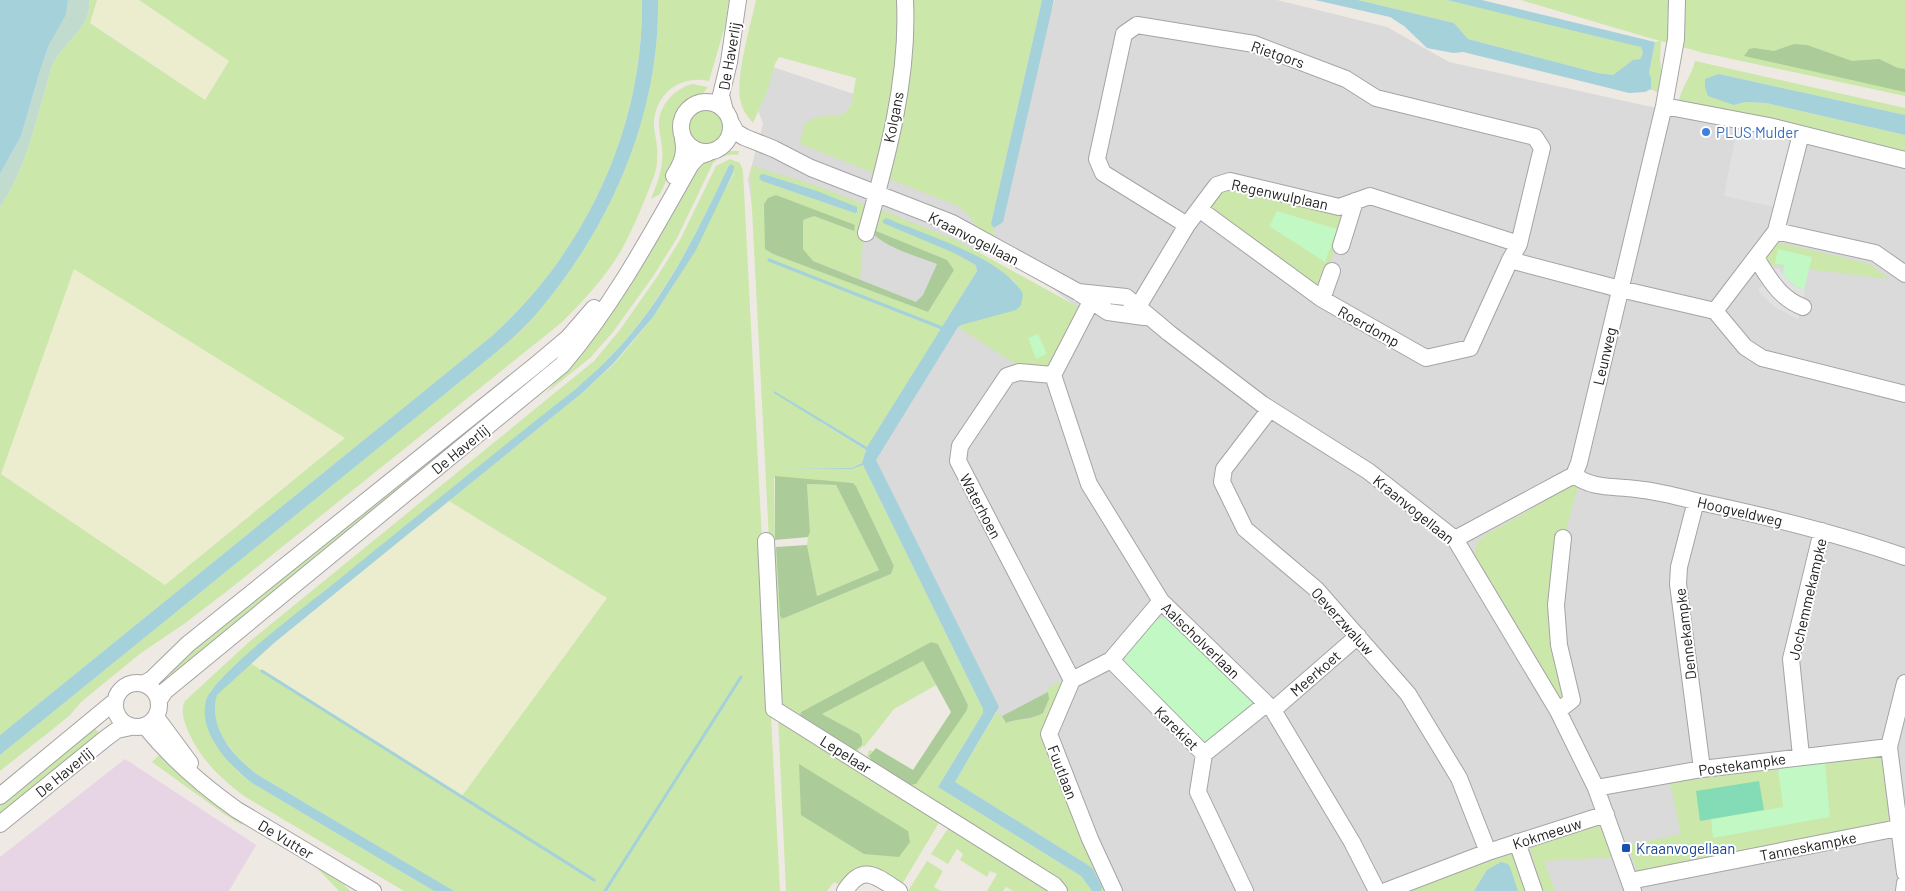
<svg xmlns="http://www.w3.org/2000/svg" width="1905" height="891" font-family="Barlow,sans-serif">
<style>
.residential{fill:#dbdada}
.industrial{fill:#e7d5e5}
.farmland{fill:#ecedcf}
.grass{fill:#cbe7aa;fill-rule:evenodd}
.forest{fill:#abcc99}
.wetland{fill:#c1dcce}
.park{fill:#c1f8c3}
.pitch{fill:#83dcb5}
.parking{fill:#e1e1e1}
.water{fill:#a5d1db}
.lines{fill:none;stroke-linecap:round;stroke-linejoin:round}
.stream{stroke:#a5d1db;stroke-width:3}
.minor-casing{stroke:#a4a4a4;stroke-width:18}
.minor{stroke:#fff;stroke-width:16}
.shop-dot{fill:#3f7fe0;stroke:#fff;stroke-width:2}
.transit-dot{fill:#1a4fb4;stroke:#fff;stroke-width:2}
.labels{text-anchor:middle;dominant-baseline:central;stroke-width:4;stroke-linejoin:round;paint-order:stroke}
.street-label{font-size:15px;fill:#1d1d1d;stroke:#fff}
.shop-label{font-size:15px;fill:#366cbe;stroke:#fff;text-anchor:start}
.transit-label{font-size:15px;fill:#164399;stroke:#fff;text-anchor:start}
</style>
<rect width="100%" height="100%" fill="#eeeae3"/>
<path class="residential" d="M1055,0H1277L1387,27L1449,62L1670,111L1905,159V891H1123L1036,739L1001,722L866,465L962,321L1079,309L983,235L978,266L942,320L759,253L748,179L763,124L757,107L764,64L1004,144L997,175Z"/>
<path class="industrial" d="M125,759L256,845L229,891H0V857Z"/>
<path class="farmland" d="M97,0H139L229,61L205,100L90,22Z
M74,269L345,438L165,585L1,474Z
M449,501L607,598L462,797L250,663Z"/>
<path class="grass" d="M89,0H97L90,23L205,100L229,61L139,0H642C644,127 586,251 492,336L0,735V207C22,175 32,137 42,101C46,89 48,76 53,64C64,40 92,29 89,0ZM74,269L345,438L165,585L1,474Z
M658,0H729L725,26L709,81C681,75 657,92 654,121C653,130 657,139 657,148C658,159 657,169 653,179C644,202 634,227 622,249C606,277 583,301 561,323L231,588L184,624L141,653L81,702L70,715L58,725L0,771V755L456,385C484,362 514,340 538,312C611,226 660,114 658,0Z
M756,0H1042L991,224L994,228L993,236L979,229L969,216L958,206L800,144L804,124L816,117L842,115L851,106L856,78L779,57L775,64L767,92L753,123C748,117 743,111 741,103C734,81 751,24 756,0Z
M1358,0H1447L1634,44L1641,47L1643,53L1640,59L1633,61L1613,75L1598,73L1468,39L1454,23Z
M1521,0H1905V96L1704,53L1661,41L1660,59L1664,95L1650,89L1649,73L1655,42L1660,41Z
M1695,61L1905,108V115L1719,74L1734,105L1746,102L1766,103L1905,135V151L1679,100C1682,86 1692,75 1695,61Z
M692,84L708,87L701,96L686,104L678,114L676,127L679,153L660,194L651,199C656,186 661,175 662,161C664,148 659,136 659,123C659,105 676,88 692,84Z
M689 127a17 17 0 1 1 34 0a17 17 0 1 1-34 0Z
M730,151H739L738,155C728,154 721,156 713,163L677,238L654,275L613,332L590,358L545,394L568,368L694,166L710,157Z
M730,159L740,163L743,171L780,891H454L258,775C238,760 204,724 216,696C221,686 241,672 250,663L462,796L607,598L449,501L582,393L613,365L631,344L653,317L673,286L734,173L730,166L728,167C696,235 661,305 608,359C599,369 587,378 577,388L269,636L211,690L205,712L207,725L214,742L237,771L252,783L434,891H404L244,796C220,778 200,759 188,731C184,721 180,711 185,701L249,642L594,361L619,331L657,277L680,240L716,166Z
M752,166L818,186L866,205L860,279L813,261L803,249V220L814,216L854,231L776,195L765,248L773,254L928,312L947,260L871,229L879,209L958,241L1082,309L1048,368L1023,369L958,327L1019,288L1013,280L967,251L954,253L976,265L977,271L868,447H867L821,420L820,422L866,450L862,463L852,468H781L852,469L863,465L983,709V713L938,787L1081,876L1092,891H1065L866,759L869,750L873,751L871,753L909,785L967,710L968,705L938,644L931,642L801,712L859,734L822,714L923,661L936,685L894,709L864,747L863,746L856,753L789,715L779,702L772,550L776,547L780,616L782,619L891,574L894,566L856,486L853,483L774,478L775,540H769L750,171ZM763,174L835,198L855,213L762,181L759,178L760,175Z
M1226,187L1339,213L1346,219L1321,289L1211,207Z
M1777,242L1870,264L1889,279L1764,264L1763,262Z
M545,365L547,367L173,676L167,669Z
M1572,483L1578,487L1565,534L1560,533L1565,694L1559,698L1485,577L1474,553L1478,542L1487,534L1542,503Z
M807,484L836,485L879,570L817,596L807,545L808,537L810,532Z
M1063,681V686L1043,734L1108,891H1101L1102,887L1093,869L1088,865L955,782L996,713L1002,716L1006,723C1029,715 1053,724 1047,688Z
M778,716L940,821L901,886L878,871L842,887L834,882L827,891H786Z
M93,726L100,734L0,815V802Z
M162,752L242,820V825L224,814L152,762Z
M1875,755L1882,760L1889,819L1883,823L1637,871L1628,845L1681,834L1670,783Z
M1600,824L1613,857L1544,861L1555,891H1543L1529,846Z
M949,827L1055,891H1013L1006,887L1003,891H987L997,874L990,871L987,877L960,860L963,854L957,849L948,864L931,854Z
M1508,849L1517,853L1530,891H1518V888L1484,874L1474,891H1397Z
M927,861L943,871L934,887L941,891H908Z
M315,866L341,882L350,891H339Z"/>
<path class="forest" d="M1794,44L1807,45L1852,61L1879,59L1898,68L1905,69V92L1744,56L1749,49L1754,48L1774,51Z
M776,195L855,225L854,231L814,216L803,220V249L813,261L916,302L923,295L937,264C920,257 876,245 871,229L947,260L954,270L928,312L773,254L765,249L764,204L768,198Z
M775,476L853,483L856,486L894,566L891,574L782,619L780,616L776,547L807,545L817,596L879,570L836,485L807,484L810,532L808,537L775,540Z
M931,642L938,644L968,705L967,710L916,784L909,785L872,761L869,756L876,748L913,770L951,712L923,661L822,714L859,734L862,739V745L855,751L800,717L801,712Z
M1048,692L1049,699L1043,713C1031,720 1019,718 1006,723L1002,716Z
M799,764L908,831L910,842L899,857L864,854L801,815Z"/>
<path class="wetland" d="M68,0H89C92,29 64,40 53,64C48,76 46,89 42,101C32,137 22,175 0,207V174L21,136L40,71L49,45L66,15Z"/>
<path class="park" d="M1277,211L1337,229L1325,262L1269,226Z
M1778,249L1812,257L1804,290C1795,286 1789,282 1783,274L1784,265L1775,264Z
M1038,334L1047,354L1036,359L1028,338Z
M1167,616L1260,705L1200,747L1123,668C1125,652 1140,633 1152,624C1156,620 1162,618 1167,616Z
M1825,763L1830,817L1713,838L1711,819L1783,807L1778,769Z"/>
<path class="pitch" d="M1759,781L1764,810L1700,821L1696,791Z"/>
<path class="parking" d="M1740,113L1797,127L1779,208L1724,196Z
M1762,267L1779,269L1791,284L1805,291L1798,319L1776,308L1760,293L1758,289L1771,281Z"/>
<path class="water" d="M0,0H68L66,15L49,45L40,71L21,136L0,174Z
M642,0H658C660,114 611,226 538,312C514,340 484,362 456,385L0,755V735L492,336C586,251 644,127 642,0Z
M1042,0H1054L1003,222L994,228L991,224Z
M1315,0H1358L1454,23L1468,39L1598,73L1613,75L1633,60L1640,59L1643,53L1641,47L1447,0H1482L1655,42L1649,73L1651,78V89L1645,92L1629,93L1463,52L1453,53L1427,48L1404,26L1390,17Z
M1719,74L1905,115V135L1766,103L1746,102L1734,105L1708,96L1705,87V79Z
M731,164L734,166L733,173L696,250L653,317L613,364L582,393L274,643L217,695C207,727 234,757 258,775L454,891H434L252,783C229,765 198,733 206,701C212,677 303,608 327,589C410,522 493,454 577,388C587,378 599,369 608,359C662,305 696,235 728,167Z
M763,174L817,191L857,207V212L855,213L762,181L759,178L760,175Z
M886,218C923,234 1004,258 1023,294L1021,305L1016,310L961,325L958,327L876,460L999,707L955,782L1088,865L1093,869L1102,887L1101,891H1092L1081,876L938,787L983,713V709L863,465L852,469L781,468H852L862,463L866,450L774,393V391L867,447L977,271L976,265L954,253L883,223V220Z
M1501,862L1508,864L1510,867L1518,891H1474L1487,870Z"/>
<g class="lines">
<path class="stream" d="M769,260L942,328
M262,671L594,880
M605,891L741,677"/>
<defs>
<path id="minor" d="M681 127a25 25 0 1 1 50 0a25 25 0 1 1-50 0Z
M1664,106L1769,126L1905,160
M725,111L721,95L729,62L738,0
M731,123L736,132L744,137L774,149L811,168L952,223L1078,292L1108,312L1144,317
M674,176C682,163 686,154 683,139
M1187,225L1103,173L1097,159L1124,34L1137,25L1254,44L1346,79L1376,98L1535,137L1542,148L1519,244L1510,260L1470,348L1426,358L1322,299L1199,209
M1776,231L1801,134
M866,233C887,158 909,79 905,0
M1341,246L1355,201
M1756,258C1769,278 1779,298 1803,307
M1510,260L1620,289L1715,311L1745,347L1762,358L1905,394
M1078,292L1126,297L1169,333L1262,404L1368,471L1455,539L1558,711L1596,788L1633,891
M1095,294L1053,375L1089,484L1161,601L1273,710L1352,842L1377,891
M1322,299L1332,271
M1715,311L1776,231L1875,253L1905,274
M1133,315L1187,225L1217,185L1230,181L1339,207L1370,196L1519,244
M1053,375L1019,372L1007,376L960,446L958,461L1072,680
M1270,409L1224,469L1222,482L1245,529L1316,589L1408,694L1459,778L1488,852
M1574,475C1592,489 1614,486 1636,489C1656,491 1676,496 1695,501C1766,516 1837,533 1905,557
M1696,501L1679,567L1678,584L1702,769
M1455,539L1574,475L1579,463L1664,106L1676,39L1677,0
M766,541L774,709L1054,885L1059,891
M1111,660L1204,754L1198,792L1245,891
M115 705a22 22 0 1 1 44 0a22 22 0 1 1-44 0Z
M145,683L152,679L188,644L537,364L568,338L594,308
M1905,683L1889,747L1905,873
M159,700L165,691L562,365C614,304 652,233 691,164L699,156L708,153
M1273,710L1358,636
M1558,711L1572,700L1559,645L1556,605L1563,538
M156,717L190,763
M145,726C171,758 203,786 237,810L373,891
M1204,754L1266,704
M1801,756L1791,659L1822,531
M1596,788L1702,769L1889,747
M0,796L114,702
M0,824L106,738L117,730L131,727
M1517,842L1534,891
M1630,881L1898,828
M845,891C863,862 877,877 899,891
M1114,891L1090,839L1049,734L1072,680L1111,660L1161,601
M1386,891L1488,852L1606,814
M1904,891L1905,883"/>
</defs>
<use href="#minor" class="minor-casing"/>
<use href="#minor" class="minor"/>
</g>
<circle class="shop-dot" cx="1706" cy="132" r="5"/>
<rect class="transit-dot" x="1621" y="843" width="10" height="10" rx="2.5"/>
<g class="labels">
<g class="street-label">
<text transform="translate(1278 54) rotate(19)">Rietgors</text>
<text transform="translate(729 56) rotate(-80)">De Haverlij</text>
<text transform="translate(893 117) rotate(-79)">Kolgans</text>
<text transform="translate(1280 194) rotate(12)">Regenwulplaan</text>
<text transform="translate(974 238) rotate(27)">Kraanvogellaan</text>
<text transform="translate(1369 326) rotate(29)">Roerdomp</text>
<text transform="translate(1604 356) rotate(-77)">Leunweg</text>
<text transform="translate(460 449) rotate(-39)">De Haverlij</text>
<text transform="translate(981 506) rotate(62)">Waterhoen</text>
<text transform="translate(1414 509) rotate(39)">Kraanvogellaan</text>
<text transform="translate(1740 511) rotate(13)">Hoogveldweg</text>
<text transform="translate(1807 599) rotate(-77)">Jochemmekampke</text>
<text transform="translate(1343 621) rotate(48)">Oeverzwaluw</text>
<text transform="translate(1685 634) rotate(-97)">Dennekampke</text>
<text transform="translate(1201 640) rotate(44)">Aalscholverlaan</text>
<text transform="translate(1315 673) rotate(-41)">Meerkoet</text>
<text transform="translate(1177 728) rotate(45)">Karekiet</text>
<text transform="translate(846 754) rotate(32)">Lepelaar</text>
<text transform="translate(1742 764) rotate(-8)">Postekampke</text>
<text transform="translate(64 772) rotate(-39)">De Haverlij</text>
<text transform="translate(1063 772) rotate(69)">Fuutlaan</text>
<text transform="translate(1547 833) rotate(-18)">Kokmeeuw</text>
<text transform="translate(286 839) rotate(31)">De Vutter</text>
<text transform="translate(1808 846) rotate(-11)">Tanneskampke</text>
</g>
<g class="shop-label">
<text x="1716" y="132">PLUS Mulder</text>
</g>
<g class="transit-label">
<text x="1636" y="848">Kraanvogellaan</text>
</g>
</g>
</svg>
